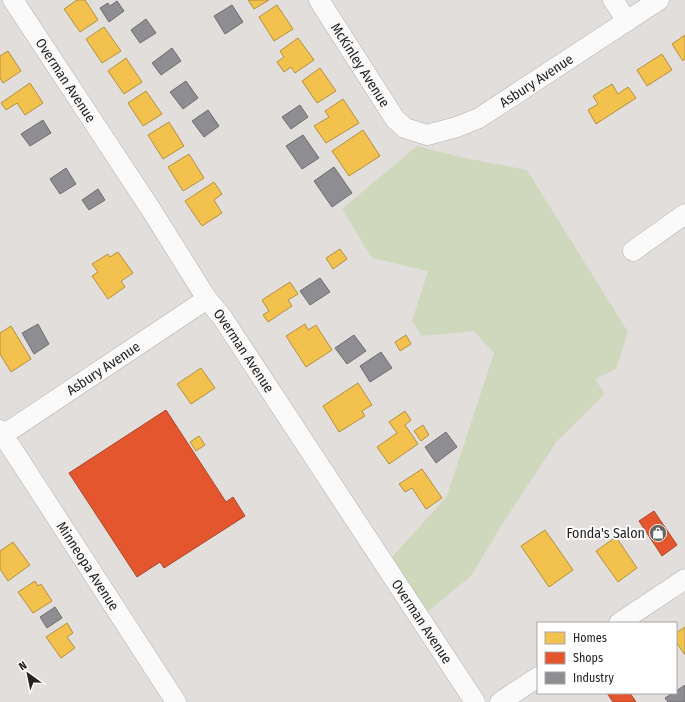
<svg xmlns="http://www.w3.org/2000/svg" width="685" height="702" font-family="'Fira Sans Condensed',sans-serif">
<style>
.green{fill:#cfd8bc}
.homes{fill:#f2c14e;stroke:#b49140}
.shops{fill:#e4572e;stroke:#ab472a}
.industry{fill:#8d8d92;stroke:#6e6d70}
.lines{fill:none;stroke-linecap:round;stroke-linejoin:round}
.minor-casing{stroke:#b3b1af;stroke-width:21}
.minor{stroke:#fafafa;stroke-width:20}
.labels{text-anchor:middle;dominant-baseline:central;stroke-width:4;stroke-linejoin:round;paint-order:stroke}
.street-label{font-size:14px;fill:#252220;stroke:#fff}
.poi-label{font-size:14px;fill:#252220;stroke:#fff;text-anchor:end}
</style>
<rect width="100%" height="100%" fill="#e1dedb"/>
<path class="green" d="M417,146L460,157L527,170L628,332L616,369L595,379L605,394L557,441L501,526L471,576L420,618L385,565L447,496L494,353L474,331L422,336L412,321L428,271L372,258L342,209Z"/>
<path class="homes" d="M77,0H85L98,20L80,32L64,9Z
M248,0H269L254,9Z
M277,5L293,29L274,41L259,17Z
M104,27L121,51L102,63L86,39Z
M685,35V59L683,61L672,44Z
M298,38L314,60L295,73L291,67L284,72L277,62L284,57L280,51Z
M8,51L21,71L3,83L0,78V56Z
M662,54L672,70L647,86L637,70Z
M126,58L142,82L124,94L108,71Z
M320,68L336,91L317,103L302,81Z
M30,83L43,103L25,115L17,103L6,110L1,103Z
M612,84L618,94L628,87L636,98L596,124L588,110L598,104L593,96Z
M146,91L162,114L143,126L128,103Z
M343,99L359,123L326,143L314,126L329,117L325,111Z
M169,122L184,146L163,159L148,135Z
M363,130L380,156L349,176L332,151Z
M189,154L204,178L183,191L168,167Z
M214,182L222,194L214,200L222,213L202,226L185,201Z
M340,249L347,259L333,269L326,258Z
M118,252L133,273L121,281L125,287L108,299L92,276L98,272L92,264L108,254L110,257Z
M290,282L298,294L288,300L292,306L268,322L263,315L269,311L262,300Z
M305,324L308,330L316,325L332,350L306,367L286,336Z
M11,326L31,359L11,372L0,354V333Z
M406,335L411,344L400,351L395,342Z
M201,368L215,388L191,404L177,384Z
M358,383L372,405L362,411L365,416L339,432L323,406Z
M405,411L411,420L405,425L418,444L389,464L377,447L397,433L389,422Z
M423,425L429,435L421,441L414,431Z
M199,436L205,445L196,451L190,442Z
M422,469L442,498L426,509L412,488L405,492L399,484Z
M545,530L573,570L549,587L521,546Z
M616,537L637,568L618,582L596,551Z
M13,542L30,565L8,581L0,569V551Z
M35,581L38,586L41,584L52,601L33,613L18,592Z
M67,623L73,633L67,637L75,648L61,658L46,637Z
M685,627V655L676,642V633Z"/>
<path class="shops" d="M166,410L226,502L233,497L245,516L164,568L160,562L137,577L69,473Z
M654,511L677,545L662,556L639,521Z
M607,693H630L636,702H613Z"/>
<path class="industry" d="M117,1L124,11L109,22L100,8L108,3L110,6Z
M232,5L243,22L225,34L214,16Z
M146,19L156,33L140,43L131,30Z
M172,48L181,61L161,75L152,63Z
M186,81L198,98L183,109L170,92Z
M300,105L308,117L291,129L282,117Z
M208,110L219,126L204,137L192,121Z
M43,120L51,133L30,146L21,134Z
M303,135L319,158L302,169L286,146Z
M334,167L352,193L332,207L314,181Z
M66,168L76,184L60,194L50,179Z
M98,189L105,200L89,210L82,200Z
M320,278L330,292L310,305L300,291Z
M38,324L49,344L34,354L22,333Z
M354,335L366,351L347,364L335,348Z
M381,352L392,368L370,382L360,366Z
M446,432L457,447L436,463L425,447Z
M55,607L62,618L47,628L40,617Z
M685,685V702H668L665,698L673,693H676V691Z"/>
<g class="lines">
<defs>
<g id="minor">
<path id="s1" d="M13,0L152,211L207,299L222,317L475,702"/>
<path id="s2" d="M319,0L395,119L405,128L427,135L457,127L479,118L659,0"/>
<path d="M613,0L627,21"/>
<path d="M633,251L685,214"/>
<path id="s3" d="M0,430L176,702"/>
<path id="s4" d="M0,437L207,299"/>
<path d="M619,623L685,579"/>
<path d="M500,702L538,677"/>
</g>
</defs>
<use href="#minor" class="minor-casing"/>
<use href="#minor" class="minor"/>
</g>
<defs>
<symbol id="shop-disc" viewBox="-11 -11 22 22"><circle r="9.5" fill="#676461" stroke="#fff"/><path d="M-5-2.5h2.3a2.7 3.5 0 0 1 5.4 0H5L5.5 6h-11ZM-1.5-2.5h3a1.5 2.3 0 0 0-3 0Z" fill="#fff"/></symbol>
</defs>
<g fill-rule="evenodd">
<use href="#shop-disc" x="648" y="523" width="20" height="20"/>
</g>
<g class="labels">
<g class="street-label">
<text stroke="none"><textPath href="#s2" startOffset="77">McKinley Avenue</textPath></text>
<text stroke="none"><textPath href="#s1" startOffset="96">Overman Avenue</textPath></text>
<text stroke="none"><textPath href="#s2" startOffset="301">Asbury Avenue</textPath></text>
<text stroke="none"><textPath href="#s1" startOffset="420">Overman Avenue</textPath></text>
<text stroke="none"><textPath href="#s4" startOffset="124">Asbury Avenue</textPath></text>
<text stroke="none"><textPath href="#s3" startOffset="162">Minneopa Avenue</textPath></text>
<text stroke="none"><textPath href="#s1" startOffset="744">Overman Avenue</textPath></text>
</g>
<g class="poi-label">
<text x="645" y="533">Fonda's Salon</text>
</g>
</g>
<rect x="537" y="622" width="140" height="72" fill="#ffffff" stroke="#a8a7a6"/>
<rect x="545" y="632" width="20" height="12" fill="#f2c14e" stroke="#a8a7a6"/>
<text x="573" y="642" font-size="12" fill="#252220">Homes</text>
<rect x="545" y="652" width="20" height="12" fill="#e4572e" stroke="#a8a7a6"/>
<text x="573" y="662" font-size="12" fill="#252220">Shops</text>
<rect x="545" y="672" width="20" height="12" fill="#8d8d92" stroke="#a8a7a6"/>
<text x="573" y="682" font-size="12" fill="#252220">Industry</text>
<g transform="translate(28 674) rotate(327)" stroke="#ffffff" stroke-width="3" paint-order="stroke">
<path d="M0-3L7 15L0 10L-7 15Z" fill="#252220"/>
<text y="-6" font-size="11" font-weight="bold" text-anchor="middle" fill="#252220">N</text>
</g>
</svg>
